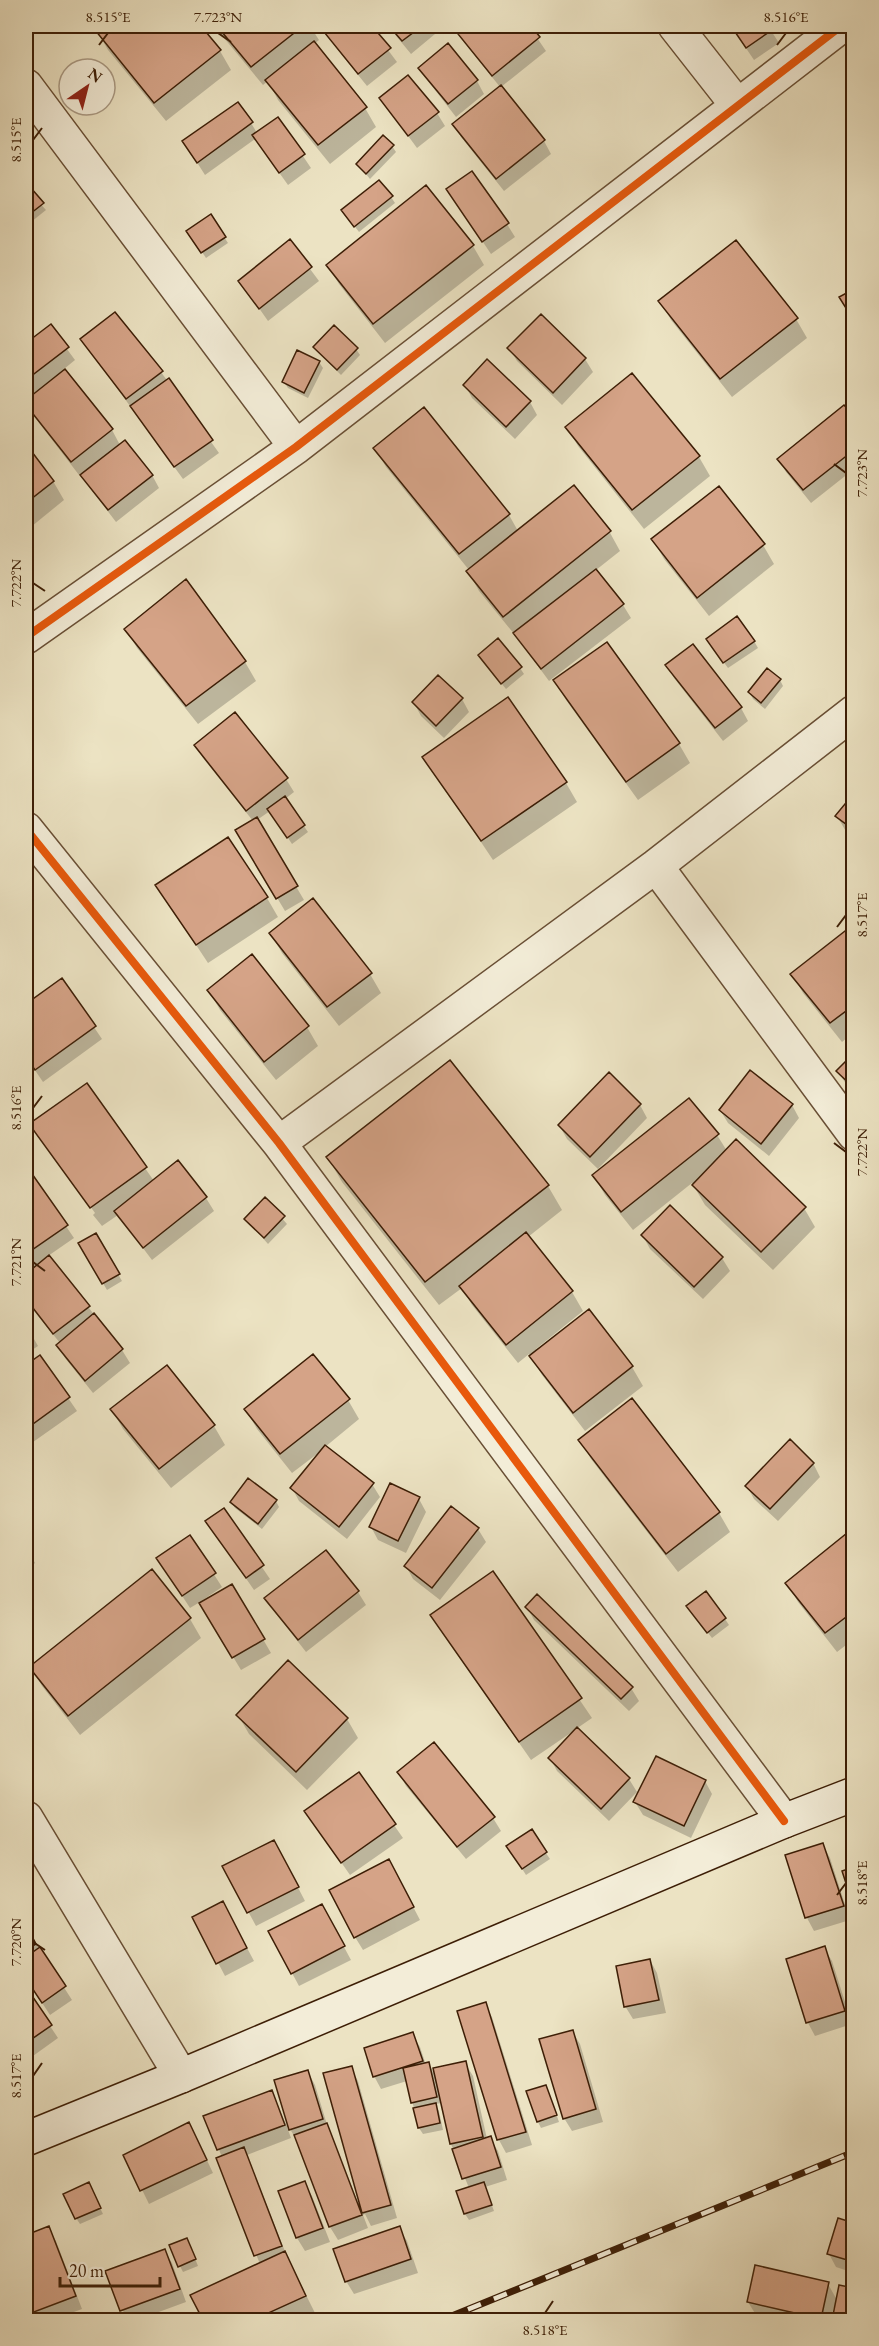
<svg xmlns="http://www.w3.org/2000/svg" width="879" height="2346" font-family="'EB Garamond',serif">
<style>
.shadow{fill:#0003}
.building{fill:#d5a387;stroke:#3d1e06;stroke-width:1.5}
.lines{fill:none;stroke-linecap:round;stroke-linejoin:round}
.street-casing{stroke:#694f35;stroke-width:36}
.secondary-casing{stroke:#3d1e06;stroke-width:36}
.street{stroke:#f3edd8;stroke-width:33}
.secondary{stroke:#f3edd8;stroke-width:33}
.rail-casing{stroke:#3d1e06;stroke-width:7}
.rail{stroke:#f3edd8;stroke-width:4.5;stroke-dasharray:14;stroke-linecap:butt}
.cycleway-casing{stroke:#f3edd8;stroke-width:11}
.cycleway{stroke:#e8590c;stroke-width:8}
.ticks{fill:none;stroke:#3d1e06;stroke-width:2}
.neatline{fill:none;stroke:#3d1e06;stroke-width:2}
.ticks-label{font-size:15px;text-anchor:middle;fill:#3d1e06}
</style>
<rect width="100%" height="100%" fill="#ece3c3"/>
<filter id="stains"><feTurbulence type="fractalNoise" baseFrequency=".00333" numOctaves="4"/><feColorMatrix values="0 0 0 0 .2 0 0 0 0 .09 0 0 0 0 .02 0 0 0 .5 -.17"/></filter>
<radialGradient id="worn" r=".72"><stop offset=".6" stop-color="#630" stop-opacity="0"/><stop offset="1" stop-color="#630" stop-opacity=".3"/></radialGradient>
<path class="shadow" d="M104,26H199L220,51L231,70L166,121L108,50L97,31Z
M214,26H310L319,40L314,44L365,108L376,127L330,164L278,100L268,81L263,85Z
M335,26H370L397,62L367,86L334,45L326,32Z
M388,26H439L441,29L411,54Z
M471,26H529L546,51L501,87L544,141L551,154L504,191L461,137L454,124L500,87L468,47L460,34Z
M731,26H768L779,43L754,60Z
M448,45L477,81L484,94L456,117L428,81L420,68Z
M381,99L437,113L445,126L417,148Z
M278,119L311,168L288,185L255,139L205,175L184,142L251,123L257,133Z
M392,146L396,152L370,179L358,164Z
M26,188L46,210L26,226Z
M448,190L507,224L515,237L491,254Z
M391,197L395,203L359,232L343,211Z
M192,237H224L228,243L206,258Z
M290,242L319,281L268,321L240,281Z
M473,246L484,265L385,343L339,284L327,265Z
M660,301L796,319L807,338L732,397L671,320Z
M541,316L585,359L593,372L562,405L517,361L509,348Z
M50,326L75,360L64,369L112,430L120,445L152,475L159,488L116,522L90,488L81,473L79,475L33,415L26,403V345Z
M82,340L161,372L219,453L183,479Z
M315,347L356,349L360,355L341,375L319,353Z
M487,361L530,402L537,415L515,439L472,398L465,385Z
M319,362L323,368L308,398L288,388L284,382Z
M632,375L699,457L710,476L644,529L578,446L567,427Z
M854,418V469L811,503L786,472L779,459Z
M26,447L53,481L64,500L26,531Z
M375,448L509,515L518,531H609L620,551L596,570L623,605L631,618L549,681L515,635L479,591L468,571L469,570L386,467Z
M653,540L763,545L774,564L709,616L664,559Z
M126,629L245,662L256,681L198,724L137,648Z
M754,641L758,648L728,668L711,645Z
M606,644L679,744L690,763L638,800L566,700L555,681Z
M483,661L520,668L524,674L506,689Z
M667,665L741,708L748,721L723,741L674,678Z
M780,680L783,686L765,709L753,699L749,692Z
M462,699L469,712L444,738L421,716L414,703Z
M196,745L286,779L294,792L285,799L308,832L292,844L270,811L257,820L304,900L285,911L237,831L253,821L203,758Z
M424,757L566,783L577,802L493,860Z
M854,795V839L848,835L837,816Z
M157,886L267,898L278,917L208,963Z
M854,925V1032L842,1042L803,993L792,974Z
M271,934L370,974L381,993L339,1026L282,953Z
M62,980L102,1039L43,1082L26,1057V1006Z
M209,991L307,1027L318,1046L276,1080L220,1010Z
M854,1055V1092L846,1084L838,1071Z
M87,1085L154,1181L178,1162L206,1198L214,1211L152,1260L118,1215L102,1226L93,1215L95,1213L44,1141H41L31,1124Z
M640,1105L647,1118L598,1169L567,1139L559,1125Z
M792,1105L799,1118L769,1156L728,1123L720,1110Z
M717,1135L727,1151L804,1208L815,1227L773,1270L705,1205L692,1183L633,1230L605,1195L594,1176Z
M328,1158L548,1186L562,1210L528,1237L572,1292L583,1311L536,1349L537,1351L632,1367L643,1386L585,1431L542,1375L529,1354L518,1363L472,1305L462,1288L439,1305L342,1182Z
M30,1173L74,1238L48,1256L122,1350L130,1363L93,1393L65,1358L58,1345L60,1343L26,1301V1275L34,1268L33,1266L26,1272V1176Z
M265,1199L287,1224L268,1244L246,1219Z
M670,1208L722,1258L730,1271L703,1299L650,1249L643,1236Z
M95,1235L122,1281L107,1290L80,1244Z
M26,1325L38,1346L26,1354Z
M40,1357L77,1411L26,1447V1367Z
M348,1400L359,1419L325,1447L372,1484L380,1497L347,1539L299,1501L292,1488L321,1451L292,1473L257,1429L246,1410Z
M112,1410L214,1426L225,1445L171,1488L123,1429Z
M580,1440L719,1513L730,1532L678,1572L591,1459Z
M813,1463L820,1477L778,1521L754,1499L747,1486Z
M419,1499L426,1512L406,1553L378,1540L371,1527Z
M276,1501L279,1507L262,1529L235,1508L231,1502Z
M452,1508L478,1529L486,1542L440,1600L413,1579L406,1566Z
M223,1510L270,1579L254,1590L207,1522Z
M852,1531L854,1639L837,1652L798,1602L787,1583Z
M190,1537L222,1587L203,1600L204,1602L232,1586L271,1653L241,1670L200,1602L190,1608L166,1571Z
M26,1547L35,1563L26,1571Z
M326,1552L358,1592L366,1605L306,1652L274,1611L266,1598Z
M151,1572L190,1619L201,1638L80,1735L42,1686L31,1667Z
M493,1573L592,1718L576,1729L629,1779L637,1792L609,1821L557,1771L550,1758L575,1730L531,1760L443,1634L432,1615Z
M527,1607L631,1688L639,1701L629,1711L534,1620Z
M692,1613L725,1619L729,1625L712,1638Z
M238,1715L347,1719L358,1738L307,1790L249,1734Z
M399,1773L493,1818L501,1831L466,1859L406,1786Z
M359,1775L403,1838L350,1875L306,1812Z
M705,1781L712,1794L691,1838L643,1815L635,1802Z
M531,1831L550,1859L526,1875L512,1853Z
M823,1845L830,1858L850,1920L814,1931L807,1918L787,1856Z
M281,1855L305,1901L256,1926L224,1867Z
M396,1874L420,1920L363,1950L355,1937Z
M230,1916L254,1961L225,1976L194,1917Z
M329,1919L351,1960L299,1986L292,1973Z
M26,1928L72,2000L50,2015L26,1978Z
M824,1948L832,1961L852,2024L815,2036L808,2023L788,1960Z
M650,1960L657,1973L666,2013L633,2019L625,2006Z
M26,1990L58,2038L26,2061Z
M485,2004L492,2017L532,2145L506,2153L499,2140L459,2012Z
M572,2031L580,2044L603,2122L572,2131L564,2118Z
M412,2034L420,2047L426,2065L429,2064L435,2075L465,2063L473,2076L487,2139L490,2138L498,2151L507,2180L485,2187L494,2211L469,2220L465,2214L469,2188L451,2144L442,2103L435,2104L439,2111L443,2130L423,2134L419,2128L407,2081L381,2089L374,2076Z
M351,2068L358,2081L397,2218L371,2226L365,2214L363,2215L368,2228L338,2240L330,2227L298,2142L288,2126L287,2127L291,2138L247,2155L288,2259L316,2315L305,2320H204L192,2296L260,2264L217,2159L222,2157L205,2117L271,2092L287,2126L289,2125L308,2072L315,2085L328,2128L359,2205L362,2204Z
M549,2093L559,2122L541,2128L538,2122Z
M196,2137L213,2173L149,2204L125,2155Z
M304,2183L312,2196L330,2242L305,2251L297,2238L280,2192Z
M91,2190L103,2214L80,2224L76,2218Z
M854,2224V2273L836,2267L829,2254Z
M48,2228L56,2241L82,2309L52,2320H26V2236Z
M399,2228L407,2241L418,2273L354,2294L346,2281Z
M190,2246L198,2266L183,2272L180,2266Z
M164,2250L172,2263L186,2302L137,2320H127L107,2272Z
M828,2284L837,2300L854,2289V2320H834L836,2307H834L830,2320H780L756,2315L748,2302Z"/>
<path class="building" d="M102,26H201L221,50L154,103L95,30Z
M217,26H303L251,67Z
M332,26H372L391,48L358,74L324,32Z
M389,26H422L402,41Z
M469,26H531L540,37L492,76L458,34Z
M731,26H770L772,30L746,48Z
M314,41L367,107L318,145L265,80Z
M448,43L478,80L448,104L418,68Z
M408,75L439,112L408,136L379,98Z
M501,85L545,140L496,179L452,124Z
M238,102L253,122L197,163L182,141Z
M278,117L305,154L279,173L252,135Z
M383,135L394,145L366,174L356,164Z
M472,171L509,223L482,242L446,189Z
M379,180L393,196L354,227L341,210Z
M426,185L474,245L373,324L326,265Z
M31,188L44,203L26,217V192Z
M211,214L226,237L201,253L186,231Z
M290,239L312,267L259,309L238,281Z
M736,240L798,318L720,379L658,301Z
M854,289V321L839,297Z
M115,312L163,371L126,399L80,339Z
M541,314L586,358L553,393L507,348Z
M51,324L69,347L26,380V343Z
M334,325L358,348L337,370L313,347Z
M297,350L320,361L304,393L282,382Z
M487,359L531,401L506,427L463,385Z
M65,369L113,429L71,462L26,405V400Z
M632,373L700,456L632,510L565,427Z
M169,378L213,440L174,467L130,406Z
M844,405L854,416V450L803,490L777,459Z
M424,407L510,514L459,554L373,448Z
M125,440L153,475L108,510L80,475Z
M26,444L54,481L26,503Z
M574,485L611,531L503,617L466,571Z
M719,486L765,544L697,598L651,539Z
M596,569L624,604L541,669L513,633Z
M186,579L246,661L186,706L124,629Z
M737,616L755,641L723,663L706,639Z
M498,638L522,667L501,684L478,655Z
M607,642L680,743L626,782L553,680Z
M693,644L742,707L715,728L665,665Z
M767,668L781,679L761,703L748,692Z
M438,675L463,698L436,726L412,702Z
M508,697L567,782L481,841L422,757Z
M235,712L288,778L246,811L194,745Z
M854,793V830L835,816Z
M285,796L305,825L287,838L267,809Z
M257,817L298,886L276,899L235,830Z
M228,837L268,897L196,945L155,885Z
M313,898L372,973L327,1007L269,933Z
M854,924V1005L830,1023L790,974Z
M252,954L309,1026L264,1062L207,990Z
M62,978L96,1026L35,1070L26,1057V1004Z
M854,1053V1088L836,1071Z
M450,1060L549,1185L425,1282L326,1157Z
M750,1070L793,1104L761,1144L719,1110Z
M609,1072L641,1104L590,1157L558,1125Z
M87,1083L147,1167L90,1208L29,1124Z
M689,1098L719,1134L621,1212L592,1175Z
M736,1139L806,1207L761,1252L692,1185Z
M178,1160L207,1197L143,1248L114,1211Z
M30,1171L68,1225L26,1254V1174Z
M265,1197L285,1216L264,1238L244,1219Z
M670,1205L723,1257L694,1287L641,1235Z
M526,1232L573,1291L506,1345L459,1286Z
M96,1233L120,1274L102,1284L78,1243Z
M49,1255L90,1306L53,1334L26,1299V1274Z
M589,1309L633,1366L573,1413L529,1356Z
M94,1313L123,1349L85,1381L56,1345Z
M313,1354L350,1399L280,1454L244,1409Z
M40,1355L70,1397L26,1429V1365Z
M167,1365L215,1425L159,1469L110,1409Z
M632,1398L720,1512L666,1554L578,1440Z
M790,1439L814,1463L770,1509L745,1486Z
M325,1445L374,1483L339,1527L290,1488Z
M248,1478L277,1500L258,1524L230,1502Z
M390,1483L420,1497L398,1541L369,1527Z
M451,1506L479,1528L432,1588L404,1566Z
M224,1508L264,1565L246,1578L205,1521Z
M852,1529L854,1611L825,1633L785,1583Z
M190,1535L216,1573L182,1596L156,1558Z
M326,1550L359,1591L298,1640L264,1598Z
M152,1569L191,1618L68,1716L29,1667Z
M493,1571L582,1698L519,1742L430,1615Z
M232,1584L265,1639L232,1658L199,1603Z
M706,1591L726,1618L707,1633L686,1606Z
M537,1594L633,1687L621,1699L525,1607Z
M288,1660L348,1718L296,1772L236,1715Z
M577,1727L630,1778L601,1809L548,1758Z
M434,1742L495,1817L457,1847L397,1772Z
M656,1756L706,1780L684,1826L633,1802Z
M359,1772L396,1824L341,1863L304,1811Z
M532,1829L547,1852L522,1869L506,1846Z
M274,1840L299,1887L247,1913L222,1866Z
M823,1843L844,1906L805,1918L785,1855Z
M389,1859L414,1907L354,1938L329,1890Z
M854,1867V1908L842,1871Z
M223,1901L247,1948L216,1964L192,1917Z
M322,1904L345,1946L291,1974L268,1931Z
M26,1925L36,1944L26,1950Z
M825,1946L845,2011L806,2023L786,1959Z
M40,1947L66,1986L42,2003L26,1979V1957Z
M650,1959L659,2000L624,2007L616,1966Z
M26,1987L52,2025L26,2043Z
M486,2002L526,2132L497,2140L457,2011Z
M573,2030L596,2109L563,2119L539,2039Z
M413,2032L423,2061L373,2077L364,2048Z
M466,2061L483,2137L450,2144L433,2068Z
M429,2062L437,2097L411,2103L403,2068Z
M352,2066L391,2205L362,2213L323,2073Z
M308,2070L323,2119L289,2130L274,2080Z
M546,2085L557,2115L537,2122L526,2091Z
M272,2090L285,2125L217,2150L203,2116Z
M436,2103L440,2123L418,2128L413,2108Z
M189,2122L207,2160L140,2191L123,2155Z
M327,2123L362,2215L329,2227L294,2135Z
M491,2136L501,2167L462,2179L452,2149Z
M244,2147L282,2246L254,2256L216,2158Z
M305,2181L323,2228L296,2238L278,2191Z
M89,2182L101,2208L75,2219L63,2194Z
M484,2182L492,2205L464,2214L456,2191Z
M838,2218L854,2223V2262L827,2254Z
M49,2226L76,2296L26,2315V2235Z
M400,2226L411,2259L345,2282L333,2249Z
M187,2238L196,2259L178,2267L169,2245Z
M165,2249L180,2289L120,2311L105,2271Z
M285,2251L306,2296L253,2320H203L190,2295Z
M755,2265L829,2282L821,2319L747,2302Z
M839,2285L854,2288V2320H832Z"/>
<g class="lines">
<defs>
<path id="street" d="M675,26L737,105
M26,86L296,447
M26,637L296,447L841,26
M26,829L279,1143L784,1821
M656,866L854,1134
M279,1143L656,866L854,712
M26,1818L181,2076"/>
<path id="secondary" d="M26,2139L181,2076L784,1821L854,1794"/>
</defs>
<use href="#street" class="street-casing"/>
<use href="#secondary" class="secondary-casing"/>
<use href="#street" class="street"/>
<use href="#secondary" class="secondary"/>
<defs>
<path id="rail" d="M442,2320L854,2152"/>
</defs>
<use href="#rail" class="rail-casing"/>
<use href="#rail" class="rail"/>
<defs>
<path id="cycleway" d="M26,637L296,447L841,26
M26,829L279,1143L784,1821"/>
</defs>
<use href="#cycleway" class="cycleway-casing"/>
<use href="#cycleway" class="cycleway"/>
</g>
<path class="ticks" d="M218,33L231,42M99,45L108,33M777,45L786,33M33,140L42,128M834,464L846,473M33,583L45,591M837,927L846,915M33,1108L42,1096M834,1143L846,1152M33,1262L45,1271M837,1895L846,1883M33,1942L45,1950M33,2076L42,2063M545,2313L553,2301"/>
<rect width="879" height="2346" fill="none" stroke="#ece3c3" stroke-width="66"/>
<g transform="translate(87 87) rotate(35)"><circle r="28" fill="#f3edd8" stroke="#aa9a84" stroke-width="1.5"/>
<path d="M0-4.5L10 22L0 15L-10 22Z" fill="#8f2418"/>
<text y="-9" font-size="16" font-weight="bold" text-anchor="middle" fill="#3d1e06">N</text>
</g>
<path d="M60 2277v9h100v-9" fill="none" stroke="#3d1e06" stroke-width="3"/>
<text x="69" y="2277" font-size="18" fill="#3d1e06" stroke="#f3edd8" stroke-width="4.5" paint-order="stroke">20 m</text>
<rect x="33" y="33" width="813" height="2280" class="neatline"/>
<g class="ticks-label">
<text x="108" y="22">8.515°E</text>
<text x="218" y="22">7.723°N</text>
<text x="786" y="22">8.516°E</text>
<text transform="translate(16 140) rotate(-90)" y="5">8.515°E</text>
<text transform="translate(862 473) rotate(-90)" y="5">7.723°N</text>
<text transform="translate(16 583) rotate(-90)" y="5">7.722°N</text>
<text transform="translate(862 915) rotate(-90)" y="5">8.517°E</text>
<text transform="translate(16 1108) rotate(-90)" y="5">8.516°E</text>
<text transform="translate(862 1152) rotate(-90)" y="5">7.722°N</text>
<text transform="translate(16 1262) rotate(-90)" y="5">7.721°N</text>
<text transform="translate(862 1883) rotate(-90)" y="5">8.518°E</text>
<text transform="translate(16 1942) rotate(-90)" y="5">7.720°N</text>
<text transform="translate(16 2076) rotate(-90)" y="5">8.517°E</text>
<text x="545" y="2335">8.518°E</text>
</g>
<rect width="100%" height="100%" filter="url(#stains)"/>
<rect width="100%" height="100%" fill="url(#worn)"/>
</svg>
